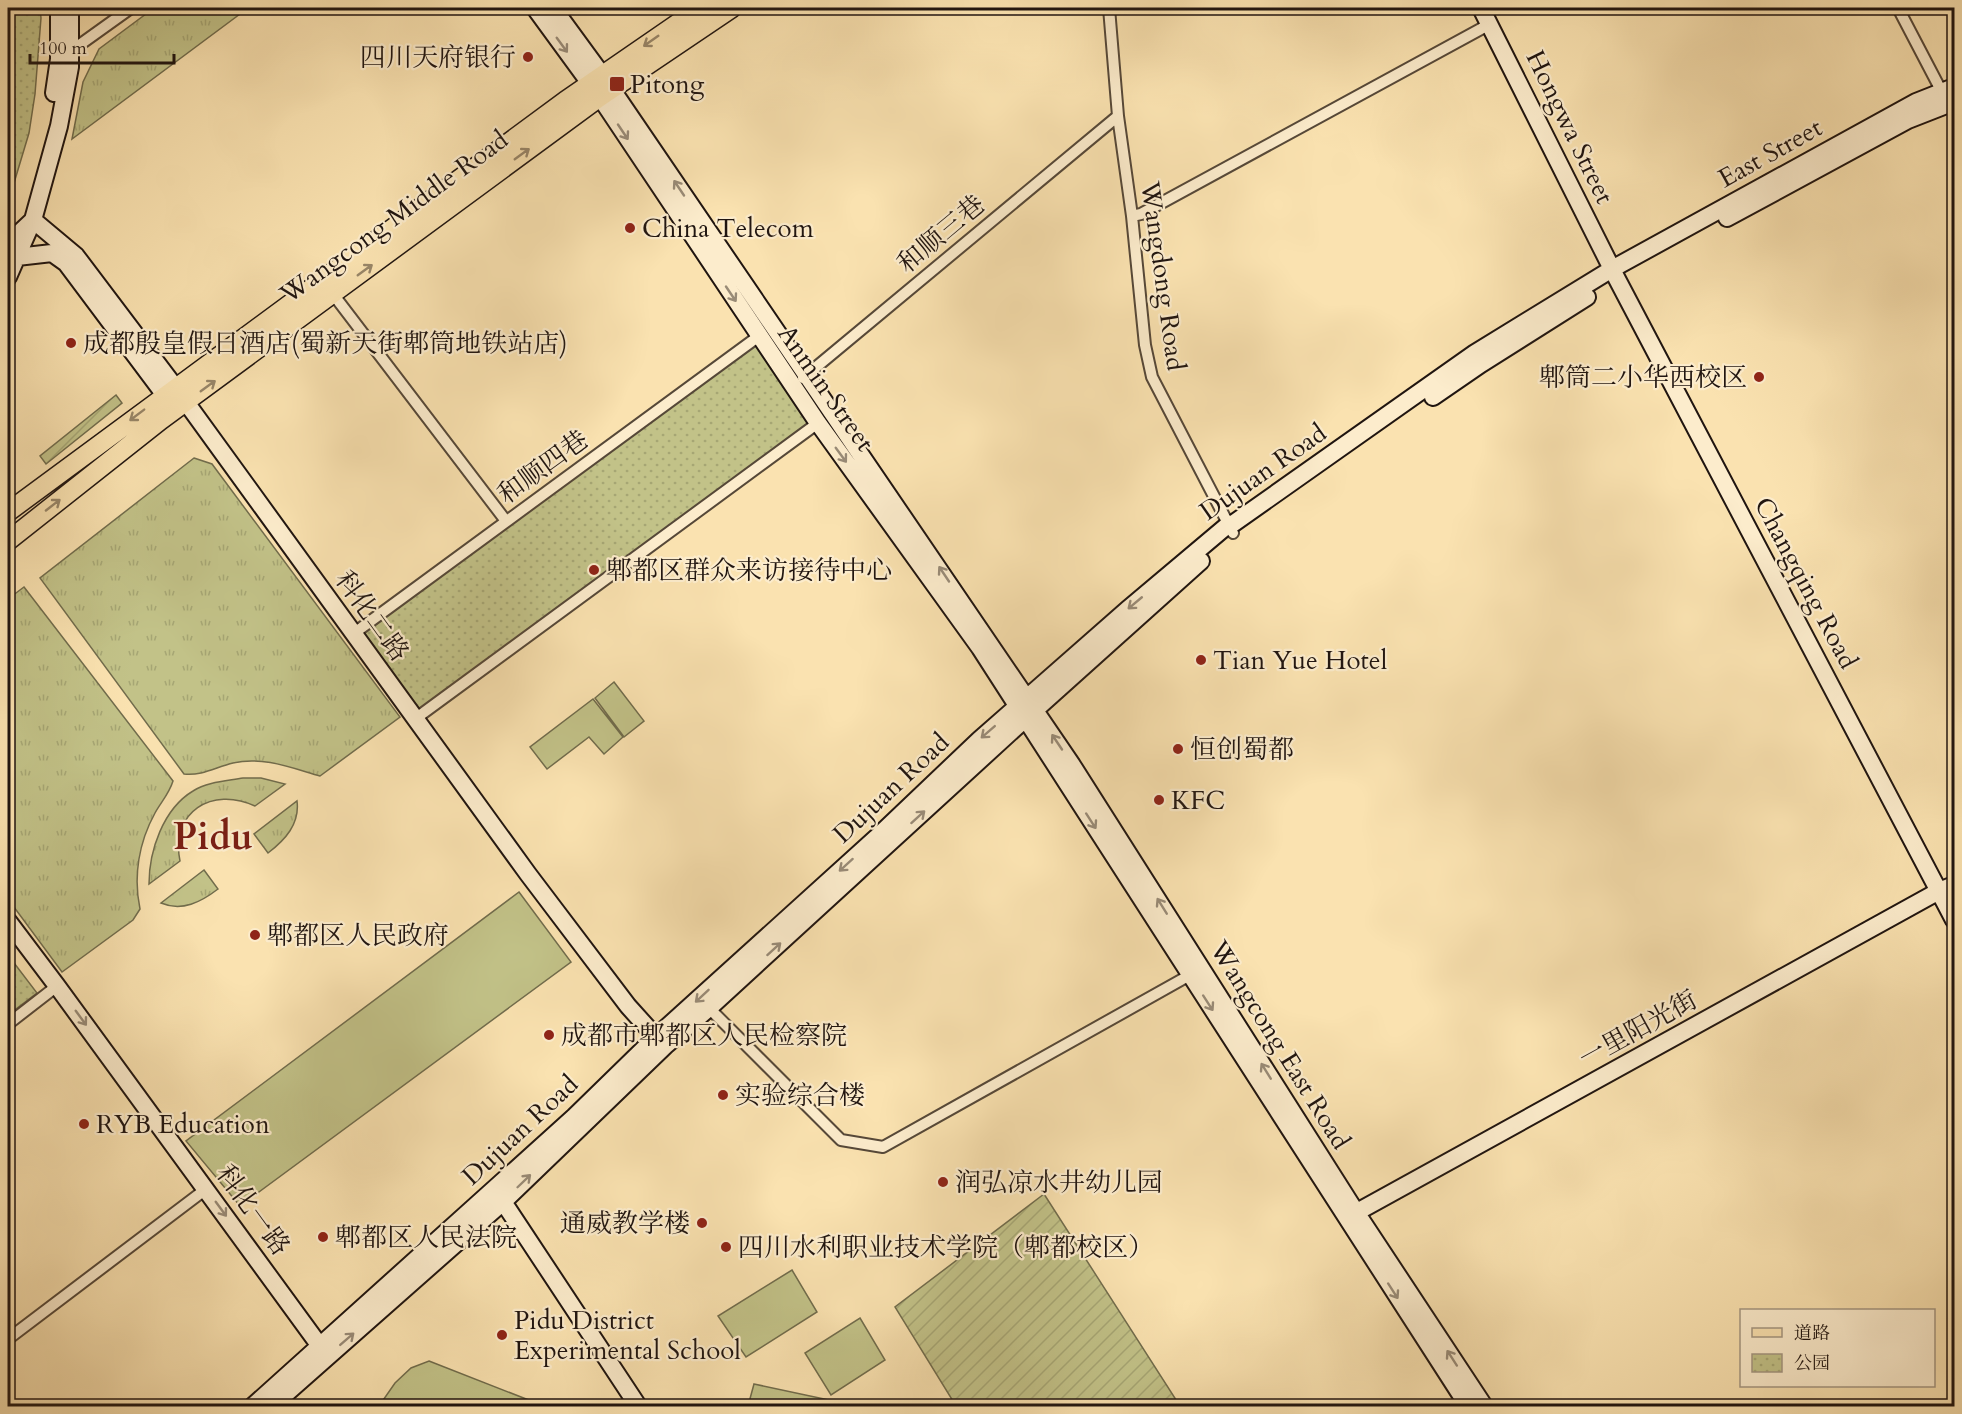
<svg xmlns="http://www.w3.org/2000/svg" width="1962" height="1414" font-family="Cardo,'Noto Serif SC',serif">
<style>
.grass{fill:url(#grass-tufts);stroke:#716c4c;stroke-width:1.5}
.park{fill:url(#park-dots);stroke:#716c4c;stroke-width:1.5}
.garden{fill:url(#garden-furrows);stroke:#716c4c;stroke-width:1.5}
.pitch{fill:#c2c288;stroke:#716c4c;stroke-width:1.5}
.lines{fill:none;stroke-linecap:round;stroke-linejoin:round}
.street-casing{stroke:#564838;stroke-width:14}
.secondary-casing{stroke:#201510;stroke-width:20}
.primary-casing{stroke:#201510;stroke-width:21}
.street{stroke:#fceccc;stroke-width:10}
.secondary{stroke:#fceccc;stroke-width:16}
.primary{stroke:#fae2b0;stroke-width:18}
.oneway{stroke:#988668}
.oneway2{stroke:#998b77}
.poi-dot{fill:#8f2418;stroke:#fceccc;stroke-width:2}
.labels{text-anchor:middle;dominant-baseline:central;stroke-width:4.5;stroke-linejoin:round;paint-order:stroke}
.poi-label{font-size:26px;fill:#201510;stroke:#fceccc;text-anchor:start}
.street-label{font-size:26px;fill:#201510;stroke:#fceccc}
.town-label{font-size:38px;font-weight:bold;fill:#7a1f14;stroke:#fceccc}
</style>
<defs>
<pattern id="grass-tufts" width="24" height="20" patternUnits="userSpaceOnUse" patternTransform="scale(1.5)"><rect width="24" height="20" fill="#c2c288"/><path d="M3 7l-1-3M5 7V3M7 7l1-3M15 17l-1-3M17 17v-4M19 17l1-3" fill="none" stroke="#a6a674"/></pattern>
<pattern id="park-dots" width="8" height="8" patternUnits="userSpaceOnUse" patternTransform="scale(1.5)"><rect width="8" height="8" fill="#c2c288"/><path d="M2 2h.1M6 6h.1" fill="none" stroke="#a6a674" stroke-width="1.8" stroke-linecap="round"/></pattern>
<pattern id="garden-furrows" width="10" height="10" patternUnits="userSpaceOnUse" patternTransform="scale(1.5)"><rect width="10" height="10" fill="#c2c288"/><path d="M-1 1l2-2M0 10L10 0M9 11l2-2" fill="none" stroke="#a6a674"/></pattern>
</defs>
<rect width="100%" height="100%" fill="#fae2b0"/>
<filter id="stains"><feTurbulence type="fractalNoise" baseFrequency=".00333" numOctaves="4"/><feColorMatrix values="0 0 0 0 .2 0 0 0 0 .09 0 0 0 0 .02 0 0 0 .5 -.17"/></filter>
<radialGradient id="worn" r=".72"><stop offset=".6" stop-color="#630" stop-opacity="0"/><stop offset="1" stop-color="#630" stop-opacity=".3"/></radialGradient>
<path class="grass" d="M154,8H248L72,139L83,82L99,49Z
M194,458L212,464L400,717L320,776C292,768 263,756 233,763C216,767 202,776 184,774L40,578Z
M24,587L173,781C169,794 161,802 155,813C139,842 133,876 140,909L133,920L62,972L8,899V599Z
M243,778H261L285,784L255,806C212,786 170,812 180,861L149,884C149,851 163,809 193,791C207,782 227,781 243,778Z
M297,801C300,824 285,840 268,853L254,834Z
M204,870L218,889C201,902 182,912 161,903Z"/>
<path class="park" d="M8,8H40L41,18L35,94L29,133L8,203Z
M756,341L812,422L416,713L358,634Z
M8,955L37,993L8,1015Z"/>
<path class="garden" d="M116,395L122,403L46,464L40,456Z
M1044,1194L1180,1406H956L895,1307Z"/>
<path class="pitch" d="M614,682L644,721L624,737L595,698Z
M593,699L623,737L604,754L589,737L547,769L530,747Z
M519,892L571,962L240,1206L186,1141Z
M792,1270L817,1312L746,1357L718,1316Z
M860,1318L885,1360L831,1395L805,1353Z
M429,1361L544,1406H379L395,1383L411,1368Z
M754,1384L857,1406H748Z"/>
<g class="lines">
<defs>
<path id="street" d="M1109,8L1118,116L1132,216L1145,345L1152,377L1233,533
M1898,8L1944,96
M71,51L131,8
M1132,216L1141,214L1490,24
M333,294L506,521
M803,378L1118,116
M353,634L759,336
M415,719L818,423
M709,1008L841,1140L883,1147L1190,975
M8,1024L57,986
M8,1339L206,1189"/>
<path id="secondary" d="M535,8L600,97L818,423L980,648L1468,1406
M553,8L602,75L1072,765L1354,1209L1484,1406
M1481,8L1617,279L1954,920
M54,93L59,59V8
M1727,218L1908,120L1954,102
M15,237L33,220L76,256L175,387L528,874L628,1006L664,1046
M17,257L52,253L66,263L173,406
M8,277L33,220L59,126L70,67V8
M1433,397L1481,364L1587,297
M8,921L57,986L325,1353
M498,1194L638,1406
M1348,1217L1939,891L1954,885
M253,1406L574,1117L656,1037L876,838L979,740L1128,609L1229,524L1234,523L1475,353L1612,269L1916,102L1954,87
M272,1406L503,1202L665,1046L709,1008L1026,718L1201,561"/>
<path id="primary" d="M8,512L565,101L700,8
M8,541L161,420L600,97L732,8"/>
</defs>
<use href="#street" class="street-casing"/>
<use href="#secondary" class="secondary-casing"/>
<use href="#primary" class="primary-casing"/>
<use href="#street" class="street"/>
<use href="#secondary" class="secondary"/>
<use href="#primary" class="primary"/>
</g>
<defs><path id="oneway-shaft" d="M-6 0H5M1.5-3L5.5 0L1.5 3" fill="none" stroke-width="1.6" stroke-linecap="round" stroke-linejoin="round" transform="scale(1.5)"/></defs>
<g class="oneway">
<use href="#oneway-shaft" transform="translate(651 41) rotate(145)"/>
<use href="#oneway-shaft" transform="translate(522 154) rotate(-36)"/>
<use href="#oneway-shaft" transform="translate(365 270) rotate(-36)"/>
<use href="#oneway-shaft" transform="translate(208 386) rotate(-36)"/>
<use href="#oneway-shaft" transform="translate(137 415) rotate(143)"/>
<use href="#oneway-shaft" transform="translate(53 505) rotate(-38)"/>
</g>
<g class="oneway2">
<use href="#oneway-shaft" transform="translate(562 45) rotate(54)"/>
<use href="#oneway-shaft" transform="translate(623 132) rotate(56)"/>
<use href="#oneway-shaft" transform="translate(679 188) rotate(-124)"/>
<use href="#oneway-shaft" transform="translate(731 294) rotate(56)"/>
<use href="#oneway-shaft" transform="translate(841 455) rotate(54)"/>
<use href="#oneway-shaft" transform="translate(944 574) rotate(-124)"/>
<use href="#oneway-shaft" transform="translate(1135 603) rotate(140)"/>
<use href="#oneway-shaft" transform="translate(988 732) rotate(139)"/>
<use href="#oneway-shaft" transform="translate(1057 742) rotate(-124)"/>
<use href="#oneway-shaft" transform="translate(918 817) rotate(-42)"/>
<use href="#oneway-shaft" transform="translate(1091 821) rotate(57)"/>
<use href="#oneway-shaft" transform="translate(846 865) rotate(138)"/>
<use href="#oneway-shaft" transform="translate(1162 906) rotate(-122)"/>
<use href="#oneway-shaft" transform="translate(774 949) rotate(-42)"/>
<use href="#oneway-shaft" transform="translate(702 996) rotate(137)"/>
<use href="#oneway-shaft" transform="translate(1208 1003) rotate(57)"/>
<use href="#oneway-shaft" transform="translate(81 1018) rotate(54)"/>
<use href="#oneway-shaft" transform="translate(1266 1071) rotate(-122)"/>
<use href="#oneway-shaft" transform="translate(524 1181) rotate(-44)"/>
<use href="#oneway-shaft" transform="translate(221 1209) rotate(54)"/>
<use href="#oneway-shaft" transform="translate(1393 1291) rotate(57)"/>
<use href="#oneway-shaft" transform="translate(347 1339) rotate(-41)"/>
<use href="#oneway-shaft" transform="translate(1452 1358) rotate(-123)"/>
</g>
<g class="poi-dot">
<circle cx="528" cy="57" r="6"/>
<rect x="609" y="76" width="16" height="16" rx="3"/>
<circle cx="630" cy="228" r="6"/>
<circle cx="71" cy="343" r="6"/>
<circle cx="1759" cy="377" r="6"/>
<circle cx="594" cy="570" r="6"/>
<circle cx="1201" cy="660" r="6"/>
<circle cx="1178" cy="749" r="6"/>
<circle cx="1159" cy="800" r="6"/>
<circle cx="255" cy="935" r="6"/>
<circle cx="549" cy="1035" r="6"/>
<circle cx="723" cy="1095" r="6"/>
<circle cx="84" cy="1124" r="6"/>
<circle cx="943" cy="1182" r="6"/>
<circle cx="702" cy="1223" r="6"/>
<circle cx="323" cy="1237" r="6"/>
<circle cx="726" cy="1247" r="6"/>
<circle cx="502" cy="1335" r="6"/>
</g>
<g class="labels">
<g class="poi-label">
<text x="516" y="57" text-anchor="end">四川天府银行</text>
<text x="630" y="84">Pitong</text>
<text x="642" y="228">China Telecom</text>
<text x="83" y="343">成都殷皇假日酒店(蜀新天街郫筒地铁站店)</text>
<text x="1747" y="377" text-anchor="end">郫筒二小华西校区</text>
<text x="606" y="570">郫都区群众来访接待中心</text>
<text x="1213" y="660">Tian Yue Hotel</text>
<text x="1190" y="749">恒创蜀都</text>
<text x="1171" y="800">KFC</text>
<text x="267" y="935">郫都区人民政府</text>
<text x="561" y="1035">成都市郫都区人民检察院</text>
<text x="735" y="1095">实验综合楼</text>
<text x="96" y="1124">RYB Education</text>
<text x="955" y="1182">润弘凉水井幼儿园</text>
<text x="690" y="1223" text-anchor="end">通威教学楼</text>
<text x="335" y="1237">郫都区人民法院</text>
<text x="738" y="1247">四川水利职业技术学院（郫都校区）</text>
<text x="514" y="1320">Pidu District<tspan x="514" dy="30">Experimental School</tspan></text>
</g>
<g class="street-label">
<text transform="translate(1570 127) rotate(64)">Hongwa Street</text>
<text transform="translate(1770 153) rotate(-29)">East Street</text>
<text transform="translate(394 217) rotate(-36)">Wangcong Middle Road</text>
<text transform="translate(941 234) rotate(-40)">和顺三巷</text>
<text transform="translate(1163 276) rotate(82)">Wangdong Road</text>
<text transform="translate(826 388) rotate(55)">Anmin Street</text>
<text transform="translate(543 467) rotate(-36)">和顺四巷</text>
<text transform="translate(1263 472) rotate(-35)">Dujuan Road</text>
<text transform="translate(1806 583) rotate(62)">Changqing Road</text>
<text transform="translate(372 616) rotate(54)">科化二路</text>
<text transform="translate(891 788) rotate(-43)">Dujuan Road</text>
<text transform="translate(1638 1029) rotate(-29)">一里阳光街</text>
<text transform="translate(1280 1045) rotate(58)">Wangcong East Road</text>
<text transform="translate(520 1130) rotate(-43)">Dujuan Road</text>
<text transform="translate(253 1210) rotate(54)">科化一路</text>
</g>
<g class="town-label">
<text x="213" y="837">Pidu</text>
</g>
</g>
<rect width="1962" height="1414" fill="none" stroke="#fae2b0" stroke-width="30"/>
<rect x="9" y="9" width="1944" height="1396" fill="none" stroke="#201510" stroke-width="3"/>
<rect x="15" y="15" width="1932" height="1384" fill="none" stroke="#201510" stroke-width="1.5"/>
<rect x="1740" y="1309" width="195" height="78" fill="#fceccc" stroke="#a49681" stroke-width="1.5"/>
<rect x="1752" y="1328" width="30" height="9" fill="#fae2b0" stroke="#a49681" stroke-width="1.5"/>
<text x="1794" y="1339" font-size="18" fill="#201510">道路</text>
<rect x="1752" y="1354" width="30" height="18" fill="url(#park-dots)" stroke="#a49681" stroke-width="1.5"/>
<text x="1794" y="1369" font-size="18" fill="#201510">公园</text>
<path d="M30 54v9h144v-9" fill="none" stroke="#201510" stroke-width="3"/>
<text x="39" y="54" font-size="18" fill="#201510" stroke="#fceccc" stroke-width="4.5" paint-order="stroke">100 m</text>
<rect width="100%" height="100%" filter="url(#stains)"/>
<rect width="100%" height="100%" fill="url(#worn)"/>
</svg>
